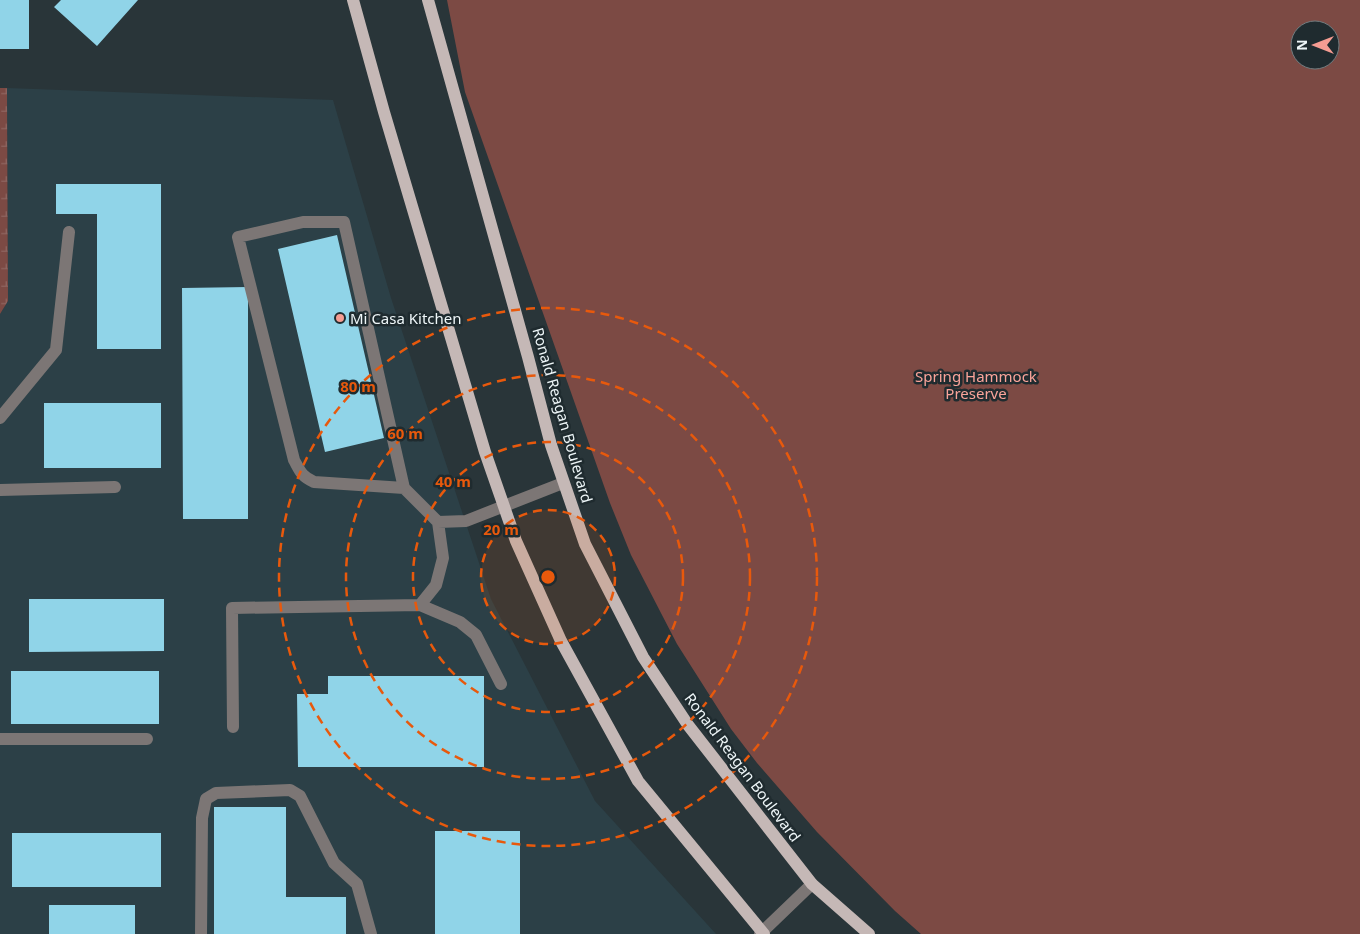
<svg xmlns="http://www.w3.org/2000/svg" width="1360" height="934" font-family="'Noto Sans',sans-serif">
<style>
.built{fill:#2c4047}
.wetland{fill:url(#wetland-marsh)}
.park{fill:#7c4a44;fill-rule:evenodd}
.building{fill:#90d4e8}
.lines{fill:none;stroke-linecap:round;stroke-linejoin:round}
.minor{stroke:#7c7675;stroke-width:12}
.major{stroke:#c5b8b6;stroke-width:12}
.ring{fill:none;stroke:#e8590c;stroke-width:2.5;stroke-dasharray:9 6}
.poi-dot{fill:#f59c92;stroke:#1f2b2f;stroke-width:2}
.labels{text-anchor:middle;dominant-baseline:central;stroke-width:5;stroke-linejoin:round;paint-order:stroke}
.poi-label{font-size:15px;fill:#eef6f8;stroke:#1f2b2f;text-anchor:start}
.park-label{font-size:15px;fill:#faa49a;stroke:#1f2b2f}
.street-label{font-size:15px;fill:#eef6f8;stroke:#1f2b2f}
.centre{fill:#e8590c;stroke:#1f2b2f;stroke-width:2.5}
.ring-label{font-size:15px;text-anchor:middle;font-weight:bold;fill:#e8590c;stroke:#1f2b2f;stroke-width:5;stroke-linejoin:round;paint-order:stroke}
</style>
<defs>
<pattern id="wetland-marsh" width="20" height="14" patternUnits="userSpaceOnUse" patternTransform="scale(1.25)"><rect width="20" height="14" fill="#7c4a44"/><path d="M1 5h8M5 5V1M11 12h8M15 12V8" fill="none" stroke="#8f6560"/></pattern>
</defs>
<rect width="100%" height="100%" fill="#293539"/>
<path class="built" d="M7,88L333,100L391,298L491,599L595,801L716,934H0V314L8,301Z"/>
<path class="wetland" d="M0,88H7L8,301L0,314Z"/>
<path class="park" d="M447,0H1360V934H921L895,911L817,832L757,763L731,729L677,644L631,555L610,503L465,92ZM1300,30H1330V60H1300Z"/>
<path class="building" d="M0,0H29V49H0Z
M61,0H138L97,46L54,7Z
M56,184H161V349H97V214H56Z
M337,235L384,438L325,452L278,249Z
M248,287V519H183L182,288Z
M44,403H161V468H44Z
M29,599H164V651L29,652Z
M11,671H159V724H11Z
M328,676H484V767H298L297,694H328Z
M214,807H286V897H346V934H214Z
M435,831H520V934H435Z
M12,833H161V887H12Z
M49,905H135V934H49Z"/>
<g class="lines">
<path class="minor" d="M0,418L56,350L69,232
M404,488L314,482C301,476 300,471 294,460L238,237L303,222H344L404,488L438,522L466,521L563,483
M0,490L115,487
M420,605L460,622L476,635L501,684
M233,727L232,608L420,605L436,585L443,558L438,522
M0,739H147
M201,934L202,818L206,799L216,793L290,790L300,796L334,863L357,884L371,934
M760,934L812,884"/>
<path class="major" d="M353,0L384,112L485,452L516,541L561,641L638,781L764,934
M428,0L528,357L551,445L585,544L643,657L688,725L812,884L869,934"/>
</g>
<circle cx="548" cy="577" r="67" fill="#e8590c" fill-opacity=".12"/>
<g class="ring">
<circle cx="548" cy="577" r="67"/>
<circle cx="548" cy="577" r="135"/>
<circle cx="548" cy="577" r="202"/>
<circle cx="548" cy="577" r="269"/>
</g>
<circle class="poi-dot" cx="340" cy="318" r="5"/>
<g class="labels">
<g class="poi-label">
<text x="350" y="318">Mi Casa Kitchen</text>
</g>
<g class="park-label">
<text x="976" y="376">Spring Hammock<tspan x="976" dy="17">Preserve</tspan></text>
</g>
<g class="street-label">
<text transform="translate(563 415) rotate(74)">Ronald Reagan Boulevard</text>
<text transform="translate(743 767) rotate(53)">Ronald Reagan Boulevard</text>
</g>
</g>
<circle cx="548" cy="577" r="8" class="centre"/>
<g class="ring-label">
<text x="358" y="392">80 m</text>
<text x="405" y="439">60 m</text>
<text x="453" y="487">40 m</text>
<text x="501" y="535">20 m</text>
</g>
<g transform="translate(1315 45) rotate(270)"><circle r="24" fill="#1f2b2f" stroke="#727c7f"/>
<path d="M0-4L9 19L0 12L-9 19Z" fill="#f59c92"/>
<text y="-8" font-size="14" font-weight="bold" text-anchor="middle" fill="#eef6f8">N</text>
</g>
</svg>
